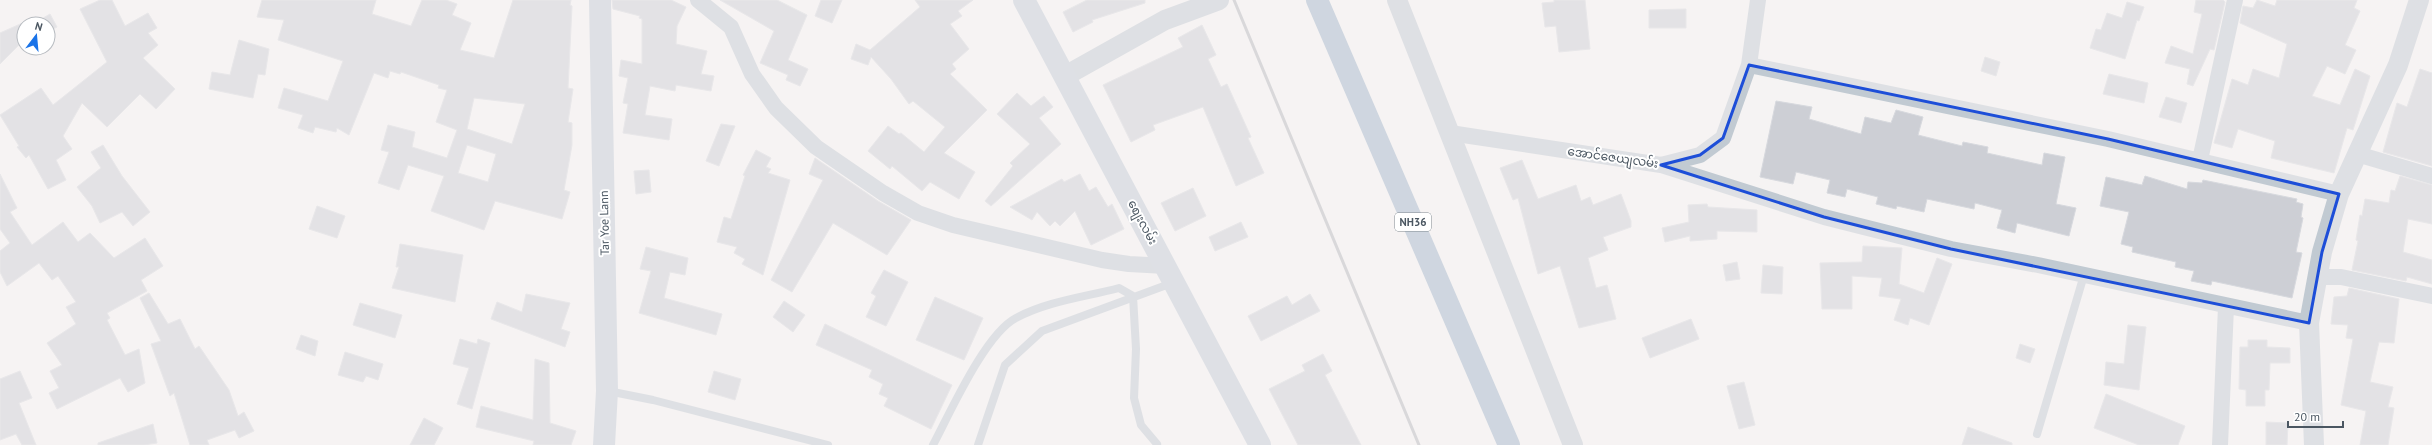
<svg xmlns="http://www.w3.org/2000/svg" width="2432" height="445" font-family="'PT Sans','Noto Sans Myanmar',sans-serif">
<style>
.building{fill:#cdcfd5;stroke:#d7d9de;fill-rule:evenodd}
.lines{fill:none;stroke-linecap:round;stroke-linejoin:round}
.service{stroke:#c1cad2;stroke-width:8}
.minor{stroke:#c1cad2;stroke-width:16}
.tertiary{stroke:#c1cad2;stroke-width:20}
.secondary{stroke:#c1cbd6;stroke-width:22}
.trunk{stroke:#9fb4c9;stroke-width:22}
.rail{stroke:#b5b8bd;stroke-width:3}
.marked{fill:none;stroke:#1d4ed8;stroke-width:3;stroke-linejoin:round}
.labels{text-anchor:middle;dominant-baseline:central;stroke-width:4;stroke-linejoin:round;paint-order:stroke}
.shield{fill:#fff;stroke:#808990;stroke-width:1}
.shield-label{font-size:11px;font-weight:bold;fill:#4a5661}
.street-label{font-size:12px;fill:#4a5661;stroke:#fff}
</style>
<rect width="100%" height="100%" fill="#f5f3f3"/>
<path class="building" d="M100,0H112L125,26L148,13L157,28L148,33L158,45L143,58L175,89L156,109L140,94L107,127L82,103L63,136L72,149L56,160L66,180L48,189L29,155L26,158L17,147L19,146L0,115L41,88L53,105L107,62L80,9Z
M262,0H376L372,14L411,26L422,0H446L457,4L452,15L471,23L460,50L494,58L513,0H571L570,5L572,6L568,88L573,89L568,122L572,123V145L564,190L570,192L562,219L495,201L484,230L431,211L444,176L408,165L399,190L378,183L389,152L381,150L388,125L415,132L412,147L447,158L457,130L436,122L447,90L438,88L439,85L401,72L400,74L390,71L388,78L374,73L349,135L337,128L336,132L315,127L313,133L298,128L303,115L278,108L284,88L328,101L343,61L278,40L284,20L257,17ZM474,98L525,104L512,144L467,129ZM467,145L496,154L488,182L458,173Z
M612,0H671L686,7L677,26L676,44L707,51L701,74L714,76L711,91L676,85L675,91L650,86L645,115L672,119L669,140L623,133L628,104L623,103L628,78L619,76L621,60L642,64V19L639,18L640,16L613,9Z
M720,0H777L807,15L788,60L808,69L800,86L786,80L788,75L760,63L774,31Z
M821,0H842L832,23L815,16Z
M915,0H973L958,11L962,16L950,24L969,49L952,64L956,69L950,74L987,110L944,153L975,172L959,199L930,182L922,191L892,166L890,169L868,151L888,126L899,134L901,133L924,152L945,127L913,101L909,104L891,79L871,57L868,65L851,59L856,44L870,50L920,7Z
M1087,0H1145V3L1092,20L1093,22L1073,32L1063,12Z
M1554,0H1585L1590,49L1559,52L1556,26L1545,27L1542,3L1554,2Z
M2196,0H2223L2225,2L2214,50L2210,49L2193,86L2187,84L2190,69L2165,63L2171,46L2193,54L2202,14L2194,12Z
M2257,0L2275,6L2277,0H2357L2354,8L2360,11L2345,45L2356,50L2345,74L2327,66L2312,96L2340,105L2355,69L2370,76L2353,130L2347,128L2334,173L2271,158L2275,141L2238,129L2232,148L2214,143L2232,79L2248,85L2253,69L2279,78L2287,44L2240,23L2243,6L2253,8Z
M2127,2L2144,7L2139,21L2137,20L2125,59L2090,48L2096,29L2101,30L2107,13L2122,18Z
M1686,9V28H1649V10Z
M50,14L57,27L48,32V24H24V42L19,45L0,64V33L36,17L38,21Z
M1202,25L1216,55L1208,59L1221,87L1227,84L1251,137L1248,138L1264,173L1236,186L1203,107L1153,125L1155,130L1131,142L1103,85L1183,47L1178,38Z
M239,40L269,49L265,75L258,74L253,98L209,89L212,72L230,75Z
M1985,57L2000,62L1996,76L1981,71Z
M2420,69L2432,73V166L2383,152L2397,103L2407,107Z
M2109,74L2148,83L2144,103L2103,94Z
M1017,93L1031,106L1044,96L1053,107L1039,118L1061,144L991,206L985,201L1013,166L1010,163L1030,144L997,114Z
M2166,97L2187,103L2181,123L2159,117Z
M1776,101L1812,107L1809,119L1861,134L1865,117L1891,123L1896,110L1923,117L1918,135L1962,146L1963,142L1988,147L1987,153L2042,165L2044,153L2065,157L2056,204L2076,208L2069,236L2017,223L2015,233L1997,228L2002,210L1975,203L1974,209L1927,199L1924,212L1897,206L1896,209L1876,204L1878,197L1847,189L1845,197L1827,193L1830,180L1796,172L1793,184L1760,177Z
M721,124L735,126L719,166L706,161Z
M103,145L122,176L150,212L133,226L122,212L100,223L92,206L77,187L101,168L91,152Z
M756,150L771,158L766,167L771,169L768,173L790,180L763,275L742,264L745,259L734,253L737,247L717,242L724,217L731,219L745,176L743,175Z
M815,158L878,201L911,220L887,255L833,223L792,292L771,280L823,180L809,174Z
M1522,160L1538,199L1576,185L1581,201L1590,197L1593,205L1621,194L1631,221V227L1603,237L1608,250L1588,258L1596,288L1607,285L1616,319L1579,328L1560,266L1538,274L1518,198L1513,200L1500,168Z
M649,170L651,192L636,194L634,171Z
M0,174L17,208L10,212L32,245L63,222L78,242L90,233L114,258L145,238L163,266L141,280L147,291L107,313L110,318L107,320L125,355L139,349L145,383L128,392L120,378L57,409L49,393L59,388L50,371L62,365L47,343L76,324L66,307L76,302L58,276L52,280L39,263L7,286L0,272V251L10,243L0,229Z
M1080,174L1089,191L1096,187L1108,207L1112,204L1124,229L1091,245L1075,211L1060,226L1055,221L1050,226L1037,212L1032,220L1010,207L1062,179L1064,182Z
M2145,176L2187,189L2188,182L2202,183L2203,180L2297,199L2296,202L2303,204L2301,217L2303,218L2296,252L2302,253L2292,298L2212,281L2211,285L2191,281L2194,271L2175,267L2176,262L2132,252L2133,247L2121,244L2129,212L2100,206L2106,177L2142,185Z
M2400,176L2432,185V224L2408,219L2403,252L2432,260V284L2407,277L2406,281L2352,270L2358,241L2356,240L2360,215L2362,216L2365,199L2389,203L2391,190L2395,191Z
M1193,188L1206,216L1175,231L1161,203Z
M1707,204L1708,207L1757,210V232L1717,231V239L1690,241V236L1665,242L1662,228L1689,222L1688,205Z
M317,206L345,216L337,238L309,229Z
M1241,222L1248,237L1215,251L1209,237Z
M400,244L463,255L455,302L392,288L399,267H396Z
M1863,246L1902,248L1899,284L1924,293L1937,258L1952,264L1929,325L1910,318L1908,325L1894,320L1901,299L1879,296L1882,278L1852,276V309H1822L1820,263L1862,262Z
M646,247L688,258L685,275L670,272L664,298L722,314L716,335L639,313L651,271L640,269Z
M1737,262L1740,279L1726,281L1723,265Z
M1763,265L1783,267L1782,294L1761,293Z
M884,270L908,282L886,326L866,317L876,296L871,293Z
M2349,288L2399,299L2394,343L2379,342L2370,382L2393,387L2388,407L2394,408L2388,445H2360L2366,411L2341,405L2353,339L2346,338L2348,325L2331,324L2334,297L2347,296Z
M149,293L168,324L180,319L195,349L199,346L229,390L238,416L244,412L254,431L239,438L235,430L207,440L209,445H190L174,393L170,396L151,344L161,341L140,298Z
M526,294L570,303L561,329L570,332L565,347L491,319L497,302L522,312Z
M1310,294L1320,311L1261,341L1248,316L1287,296L1292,305Z
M935,297L983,318L964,360L916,340Z
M784,301L805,315L793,332L773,317Z
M360,303L402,315L395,338L353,325Z
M1691,319L1699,339L1650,358L1642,338Z
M825,324L952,385L931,429L884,406L888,398L879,394L883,384L869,377L872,370L816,345Z
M2128,325L2146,327L2139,390L2104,385L2106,362L2124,364Z
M301,335L318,341L315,356L296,349Z
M460,339L477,344L478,339L490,343L472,409L457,404L469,368L453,364Z
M2248,340H2267V347L2290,348V363H2270L2269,390H2265V406H2246V390L2239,389L2240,347H2248Z
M2020,344L2035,349L2030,363L2016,358Z
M345,352L383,364L378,380L366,376L363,382L338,375Z
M1323,354L1332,371L1325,375L1361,445H1298L1269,389L1305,371L1302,365Z
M535,359L549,363L550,423L576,431L571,445H533L534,441L476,427L481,406L533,420Z
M20,371L32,398L19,403L36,445H22L16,434L0,440V379Z
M714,371L741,379L735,400L708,392Z
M1744,382L1755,425L1739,429L1727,386Z
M2106,394L2185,426L2178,445H2139L2094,428Z
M424,418L443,428L434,445H410Z
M2266,422L2288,423L2287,445H2266Z
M153,424L157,443L144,445H98V443Z
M1968,427L2012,443V445H1962Z"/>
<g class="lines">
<path class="service" d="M608,391L653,400L828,445
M2037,434L2084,275
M933,445C950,413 985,334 1016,318C1048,301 1085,297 1119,288L1133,296L1136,349L1134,398L1141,425L1157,444
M978,445L1005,365L1042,331L1172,283"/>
<path class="minor" d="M698,0L731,27L752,74L776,108L816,147L883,193L918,213L953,225L1102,260L1129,264L1166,266
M1749,65L2108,139L2339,194
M1450,133L1661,165L1700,155L1723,138L1749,65L1758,0
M2357,154L2432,176
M2200,160L2235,0
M1661,165L1824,217L1951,249L2038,265L2309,323
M2318,277H2341L2432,296
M2220,445L2226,307"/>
<path class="tertiary" d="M1397,0L1573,445
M1065,76L1165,20L1219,0
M2314,445L2309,323L2322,252L2339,194L2398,65L2419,0"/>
<path class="secondary" d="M600,0L607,391L604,445
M1024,0L1260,445"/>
<path class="trunk" d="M1317,0L1509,445"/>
<path class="rail" d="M1234,0L1419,445"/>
</g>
<path d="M0 0H2432V445H0ZM1749,65L2108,139L2339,194L2322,252L2309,323L1951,249L1824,217L1661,165L1700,155L1723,138Z" fill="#f5f3f3" fill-opacity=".55" fill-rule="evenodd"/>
<path class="marked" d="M1749,65L2108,139L2339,194L2322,252L2309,323L1951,249L1824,217L1661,165L1700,155L1723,138Z"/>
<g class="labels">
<rect class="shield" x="1395" y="213" width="36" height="18" rx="3"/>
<g class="shield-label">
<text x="1413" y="222">NH36</text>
</g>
<g class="street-label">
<text transform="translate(1613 157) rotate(8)">အောင်ဇေယျလမ်း</text>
<text transform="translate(1143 222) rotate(62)">စျေးလမ်း</text>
<text transform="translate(604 223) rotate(-91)">Tar Yoe Lann</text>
</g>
</g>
<g transform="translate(36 36) rotate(16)"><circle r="19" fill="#ffffff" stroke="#b7bbc0"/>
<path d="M0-3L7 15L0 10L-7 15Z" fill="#1a73e8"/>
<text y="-6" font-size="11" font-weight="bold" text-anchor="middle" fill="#4a5661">N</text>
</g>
<path d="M2288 421v6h55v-6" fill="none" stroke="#4a5661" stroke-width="2"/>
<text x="2294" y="421" font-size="12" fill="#4a5661" stroke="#ffffff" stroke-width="3" paint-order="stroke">20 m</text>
</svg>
